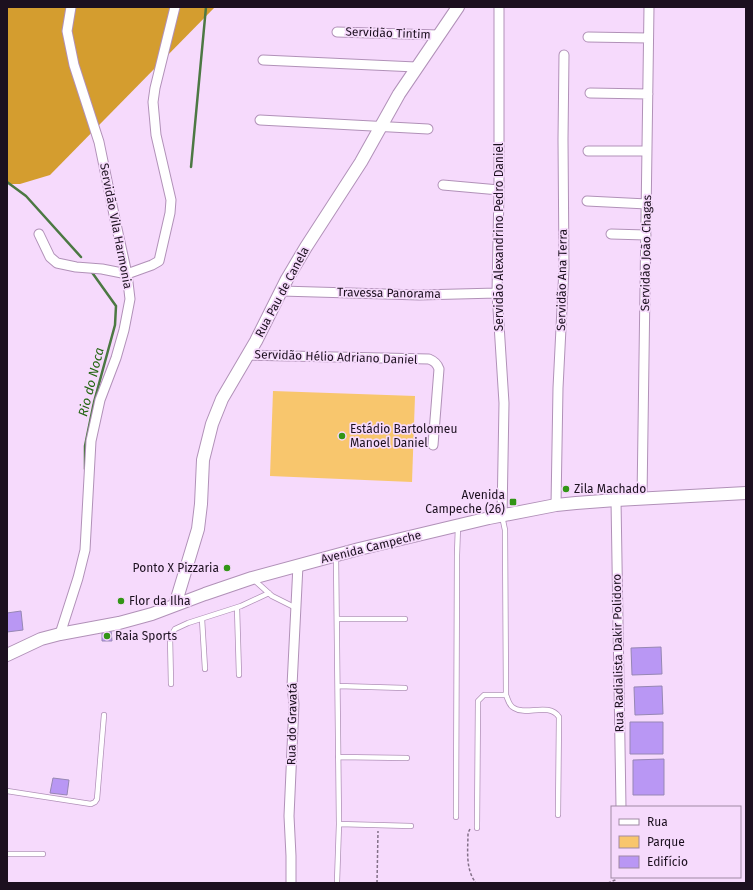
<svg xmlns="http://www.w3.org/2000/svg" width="753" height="890" font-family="'Fira Sans',sans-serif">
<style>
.green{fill:#f8c66d}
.forest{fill:#d49d2f}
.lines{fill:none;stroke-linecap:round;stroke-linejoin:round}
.stream{stroke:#4c7843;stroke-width:2.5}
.building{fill:#b997f4;stroke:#9787b4}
.lane-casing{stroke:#b191b8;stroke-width:6}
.street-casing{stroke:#b191b8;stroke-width:11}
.secondary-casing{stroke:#b191b8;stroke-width:14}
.path{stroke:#837088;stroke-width:1.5;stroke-dasharray:3 2;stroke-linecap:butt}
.lane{stroke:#fff;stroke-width:4.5}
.street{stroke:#fff;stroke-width:9}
.secondary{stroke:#fff;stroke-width:12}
.poi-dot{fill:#329516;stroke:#f6dafc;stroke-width:1.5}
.labels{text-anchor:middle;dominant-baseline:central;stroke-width:3.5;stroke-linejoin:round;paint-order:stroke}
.street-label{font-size:12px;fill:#1c101f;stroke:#f6dafc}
.poi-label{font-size:12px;fill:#1c101f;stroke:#f6dafc;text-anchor:start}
.water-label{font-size:13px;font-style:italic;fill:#246612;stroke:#f6dafc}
</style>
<rect width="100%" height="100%" fill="#f6dafc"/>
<path class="green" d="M273,391L415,396L412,482L270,476Z"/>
<path class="forest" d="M7,7H215L50,175L20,184H7Z"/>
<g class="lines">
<path class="stream" d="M191,167L206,7
M7,182L26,196L81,257
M85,469V446L94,402L115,325L116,306L91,271"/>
</g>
<path class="building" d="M21,611L23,630L7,632V613Z
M111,630L112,641H102V631Z
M661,647L662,674L632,675L631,648Z
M662,686L663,714L635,715L634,687Z
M630,722H663V754H630Z
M664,759V795H633V760Z
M53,778L69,780L67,795L50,793Z"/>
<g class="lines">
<defs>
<path id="lane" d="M336,557L339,824L337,882
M253,579L272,596L296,608
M237,608L239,675
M202,619L205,669
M337,619H405
M171,684L170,637L175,629L188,623L241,606L269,593
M338,686L405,688
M506,695C508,699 509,706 514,708C526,716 549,702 559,717L558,815
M338,757L407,758
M7,791L91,804L95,802L97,799L104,715
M456,817L457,555L458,526
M339,824L411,826
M477,828L478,701L484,695H506L505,530L502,516
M7,854H43"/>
<path id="street" d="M499,7V190L497,293L504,403L502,516
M337,32L438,35
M588,37L648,38
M263,60L416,67
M590,93L648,94
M260,120L428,129
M588,151H647
M443,185L499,190
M587,201L647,204
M39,234L50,257L57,263L76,267L102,269L127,274L152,265L159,261L170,213L171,200L156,135L153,102L155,88L175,7
M611,234L646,235
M281,291L419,295L497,293
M248,355L429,359C434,361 437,363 439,369L433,445
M642,499L649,7
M616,500L621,807
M556,505L558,388L564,268L563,139L564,55
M60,634L78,578L85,550L91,441L100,400L116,358L124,330L130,299L127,274L116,224L99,142L74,65L67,31L71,7
M291,883V856L289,816L294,704L292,686L298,565"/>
<path id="secondary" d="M175,605L198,529L201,504L203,460L212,424L222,399L256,341L287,279L306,247L361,162L399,94L458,7
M7,655L41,639L60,634L119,623L152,614L205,594L252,578L359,549L489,518L556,505L576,503L616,500L746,493"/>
</defs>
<use href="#lane" class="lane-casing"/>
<use href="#street" class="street-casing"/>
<use href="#secondary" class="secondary-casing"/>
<path class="path" d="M470,829L468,833C468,850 465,869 476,883
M377,883L378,831
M608,883L615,880L616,877"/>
<use href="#lane" class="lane"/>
<use href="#street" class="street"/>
<use href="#secondary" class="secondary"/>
</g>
<g class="poi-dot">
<circle cx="342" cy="436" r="4"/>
<circle cx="566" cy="489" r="4"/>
<rect x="509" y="498" width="8" height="8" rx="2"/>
<circle cx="227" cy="568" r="4"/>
<circle cx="121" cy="601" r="4"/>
<circle cx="107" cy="636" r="4"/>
</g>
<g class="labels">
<g class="street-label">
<text transform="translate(388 33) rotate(2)">Servidão Tintim</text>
<text transform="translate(116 226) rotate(79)">Servidão Vila Harmonia</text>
<text transform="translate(499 237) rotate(-90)">Servidão Alexandrino Pedro Daniel</text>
<text transform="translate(646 253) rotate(-89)">Servidão João Chagas</text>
<text transform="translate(562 280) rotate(-89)">Servidão Ana Terra</text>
<text transform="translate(282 292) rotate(-62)">Rua Pau de Canela</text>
<text transform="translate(389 293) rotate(1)">Travessa Panorama</text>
<text transform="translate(336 357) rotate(2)">Servidão Hélio Adriano Daniel</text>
<text transform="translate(371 547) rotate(-14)">Avenida Campeche</text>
<text transform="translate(618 653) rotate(-91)">Rua Radialista Dakir Polidoro</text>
<text transform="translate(292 724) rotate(-89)">Rua do Gravatá</text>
</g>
<g class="poi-label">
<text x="350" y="429">Estádio Bartolomeu<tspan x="350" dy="14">Manoel Daniel</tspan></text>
<text x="574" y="489">Zila Machado</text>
<text x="505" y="495" text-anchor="end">Avenida<tspan x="505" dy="14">Campeche (26)</tspan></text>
<text x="219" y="568" text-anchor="end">Ponto X Pizzaria</text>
<text x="129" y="601">Flor da Ilha</text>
<text x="115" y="636">Raia Sports</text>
</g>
<g class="water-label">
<text transform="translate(91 382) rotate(-76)">Rio do Noca</text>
</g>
</g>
<rect width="753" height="890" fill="none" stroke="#1c101f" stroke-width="16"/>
<rect x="611" y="806" width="130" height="72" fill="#f6dafc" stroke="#9f89a4"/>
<rect x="619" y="819" width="20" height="6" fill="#ffffff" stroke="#9f89a4"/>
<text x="647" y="826" font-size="12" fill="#1c101f">Rua</text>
<rect x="619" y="836" width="20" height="12" fill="#f8c66d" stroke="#9f89a4"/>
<text x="647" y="846" font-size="12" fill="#1c101f">Parque</text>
<rect x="619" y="856" width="20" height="12" fill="#b997f4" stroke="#9f89a4"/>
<text x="647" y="866" font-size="12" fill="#1c101f">Edifício</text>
</svg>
